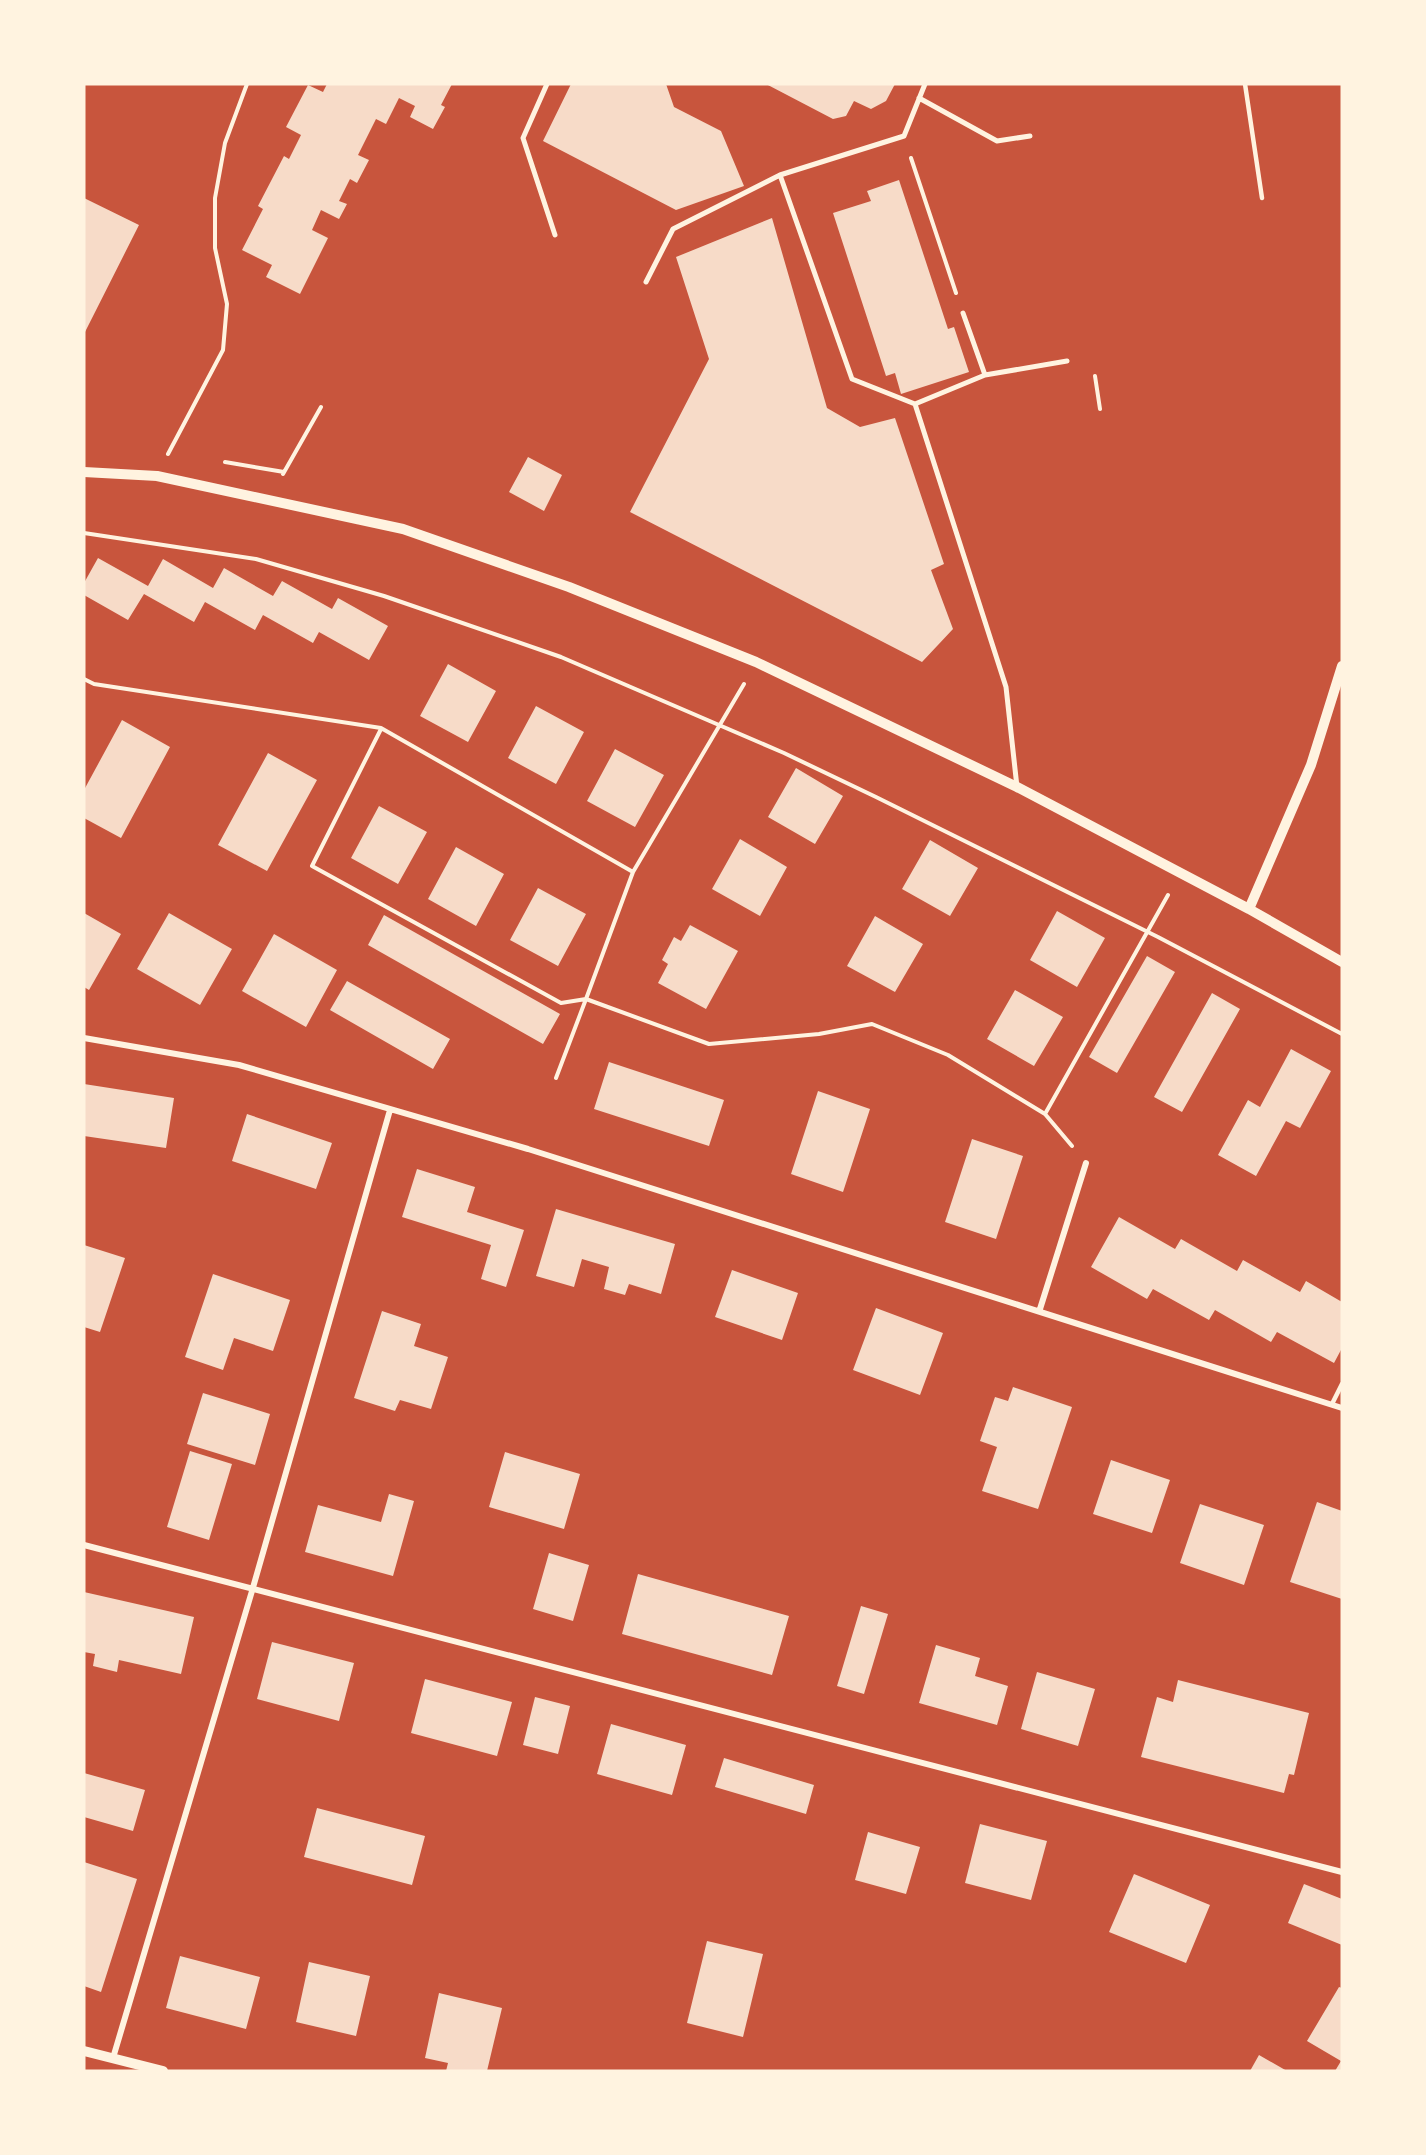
<svg xmlns="http://www.w3.org/2000/svg" width="1426" height="2155" font-family="Figtree,sans-serif">
<style>
.building{fill:#f7dbc8}
.lines{fill:none;stroke-linecap:round;stroke-linejoin:round}
.path{stroke:#fff3e0;stroke-width:4}
.service{stroke:#fff3e0;stroke-width:4.5}
.pedestrian{stroke:#fff3e0;stroke-width:5}
.minor{stroke:#fff3e0;stroke-width:6}
.tertiary{stroke:#fff3e0;stroke-width:10}
</style>
<rect width="100%" height="100%" fill="#c8553d"/>
<path class="building" d="M327,84H452L441,105L445,107L433,129L410,117L415,106L399,98L386,124L376,119L358,155L369,160L357,183L350,179L339,201L347,204L339,219L321,210L312,230L328,238L300,294L266,277L272,265L242,250L263,209L258,206L284,156L289,159L301,135L286,127L308,85L323,92Z
M571,84H666L674,107L721,131L744,186L676,210L543,141Z
M766,84H895L886,101L871,109L854,101L846,116L833,119Z
M899,180L948,329L954,327L969,372L901,394L895,373L886,376L833,213L871,201L867,191Z
M84,198L139,225L84,334Z
M772,218L827,408L860,427L895,418L944,564L931,570L953,629L922,662L630,512L709,359L676,257Z
M528,457L562,475L544,511L509,492Z
M98,558L148,586L163,559L213,588L224,568L273,596L282,581L332,609L338,598L388,626L369,660L319,632L313,643L263,615L255,630L205,602L194,622L144,594L128,620L84,595V583Z
M448,664L496,691L468,742L420,716Z
M536,706L584,732L556,784L508,758Z
M122,720L170,747L121,838L84,818V790Z
M615,749L664,775L635,827L587,801Z
M268,753L317,780L267,871L218,845Z
M796,768L843,796L815,844L768,817Z
M379,806L427,832L398,884L351,858Z
M740,839L787,867L760,916L712,889Z
M930,840L978,868L950,916L902,889Z
M456,847L504,874L476,926L428,899Z
M538,888L586,914L558,966L510,940Z
M1057,911L1105,938L1077,987L1030,960Z
M84,913L121,934L89,990L84,987Z
M169,913L232,949L200,1005L137,969Z
M384,915L560,1014L543,1044L368,945Z
M875,916L923,944L895,992L847,966Z
M690,925L738,951L706,1009L658,983L668,964L662,960L674,937L681,941Z
M274,934L337,970L306,1027L242,991Z
M1147,956L1175,972L1117,1073L1089,1057Z
M347,981L450,1039L433,1069L330,1010Z
M1015,990L1063,1017L1034,1066L987,1039Z
M1212,993L1240,1009L1182,1112L1154,1097Z
M1291,1049L1331,1071L1300,1128L1286,1121L1256,1176L1218,1155L1248,1100L1260,1107Z
M609,1062L724,1100L709,1146L594,1109Z
M84,1084L174,1098L166,1148L84,1136Z
M818,1091L870,1109L843,1192L791,1174Z
M247,1114L332,1143L316,1189L232,1161Z
M972,1139L1023,1156L996,1239L945,1222Z
M417,1169L475,1187L467,1212L524,1230L506,1287L481,1279L491,1245L402,1217Z
M556,1209L675,1244L661,1294L629,1284L625,1295L604,1289L609,1267L582,1259L574,1287L536,1276Z
M1119,1217L1175,1249L1181,1239L1237,1271L1243,1260L1300,1292L1306,1281L1342,1302V1348L1334,1363L1277,1332L1271,1342L1215,1310L1209,1320L1153,1289L1147,1299L1091,1267Z
M84,1245L125,1258L100,1332L84,1327Z
M732,1270L798,1293L782,1340L715,1317Z
M213,1274L290,1300L273,1351L234,1338L223,1370L185,1357Z
M876,1308L943,1333L920,1395L853,1370Z
M382,1311L421,1324L414,1346L448,1357L431,1409L400,1400L395,1411L354,1398Z
M1013,1387L1072,1407L1038,1509L982,1491L997,1447L980,1441L995,1397L1008,1401Z
M203,1393L270,1414L255,1465L187,1444Z
M190,1451L232,1464L209,1540L167,1527Z
M505,1452L580,1474L564,1529L489,1507Z
M1111,1460L1170,1480L1152,1533L1093,1514Z
M389,1494L414,1501L393,1576L305,1552L318,1505L381,1522Z
M1317,1502L1342,1511V1599L1290,1582Z
M1200,1504L1264,1525L1244,1585L1180,1563Z
M549,1553L589,1565L573,1621L533,1609Z
M638,1574L789,1616L772,1675L622,1634Z
M84,1592L194,1617L181,1674L119,1660L117,1672L93,1666L95,1654L84,1652Z
M861,1606L888,1614L864,1694L837,1686Z
M272,1642L354,1663L339,1721L257,1699Z
M936,1645L980,1658L975,1676L1008,1686L997,1725L919,1703Z
M1037,1672L1095,1689L1078,1746L1021,1729Z
M425,1679L512,1702L497,1756L411,1733Z
M1178,1680L1309,1713L1294,1775L1289,1774L1284,1793L1141,1757L1157,1697L1173,1702Z
M535,1697L570,1706L558,1754L523,1745Z
M611,1724L686,1745L672,1795L597,1774Z
M724,1758L814,1785L806,1814L715,1787Z
M84,1773L145,1790L133,1831L84,1817Z
M317,1808L425,1836L412,1885L304,1857Z
M980,1824L1047,1841L1031,1900L965,1883Z
M868,1832L920,1847L906,1894L855,1880Z
M84,1862L137,1879L101,1992L84,1986Z
M1134,1874L1210,1905L1186,1963L1109,1932Z
M1304,1884L1342,1899V1945L1288,1923Z
M707,1941L763,1954L743,2037L687,2023Z
M180,1956L260,1977L246,2029L166,2008Z
M309,1962L370,1976L356,2036L296,2022Z
M1339,1987L1342,1988V2071H1335L1341,2061L1307,2041Z
M439,1993L502,2008L487,2071H446L448,2063L425,2058Z
M1259,2055L1287,2071H1250Z"/>
<g class="lines">
<path class="path" d="M911,158L956,293
M1095,376L1100,409
M168,454L223,350L227,304L215,248V198L225,143L247,84
M225,462L284,472
M283,474L321,407
M84,533L256,559L384,596L561,657L784,753L876,797L1158,937L1342,1034
M84,679L94,684L381,728L633,872L586,999L709,1044L819,1034L872,1024L948,1055L1045,1114L1072,1146
M381,729L312,866L561,1003L586,999L556,1078
M633,872L744,684
M1045,1114L1168,895"/>
<path class="service" d="M1245,84L1262,198
M1332,1404L1342,1384"/>
<path class="pedestrian" d="M547,84L523,138L555,235
M919,98L997,141L1030,136
M780,175L852,379L915,404L1006,687L1017,787
M646,282L673,229L780,175L904,136L925,84
M985,375L1067,361
M915,404L985,375L963,313"/>
<path class="minor" d="M84,1038L239,1065L528,1149L1342,1408
M1040,1309L1086,1163
M84,1545L1342,1872
M113,2058L252,1591L390,1110"/>
<path class="tertiary" d="M84,472L157,476L403,529L569,587L756,662L1017,787L1249,909L1342,962
M1249,909L1311,765L1342,666
M84,2051L163,2071"/>
</g>
<rect width="1426" height="2155" fill="none" stroke="#fff3e0" stroke-width="171"/>
</svg>
